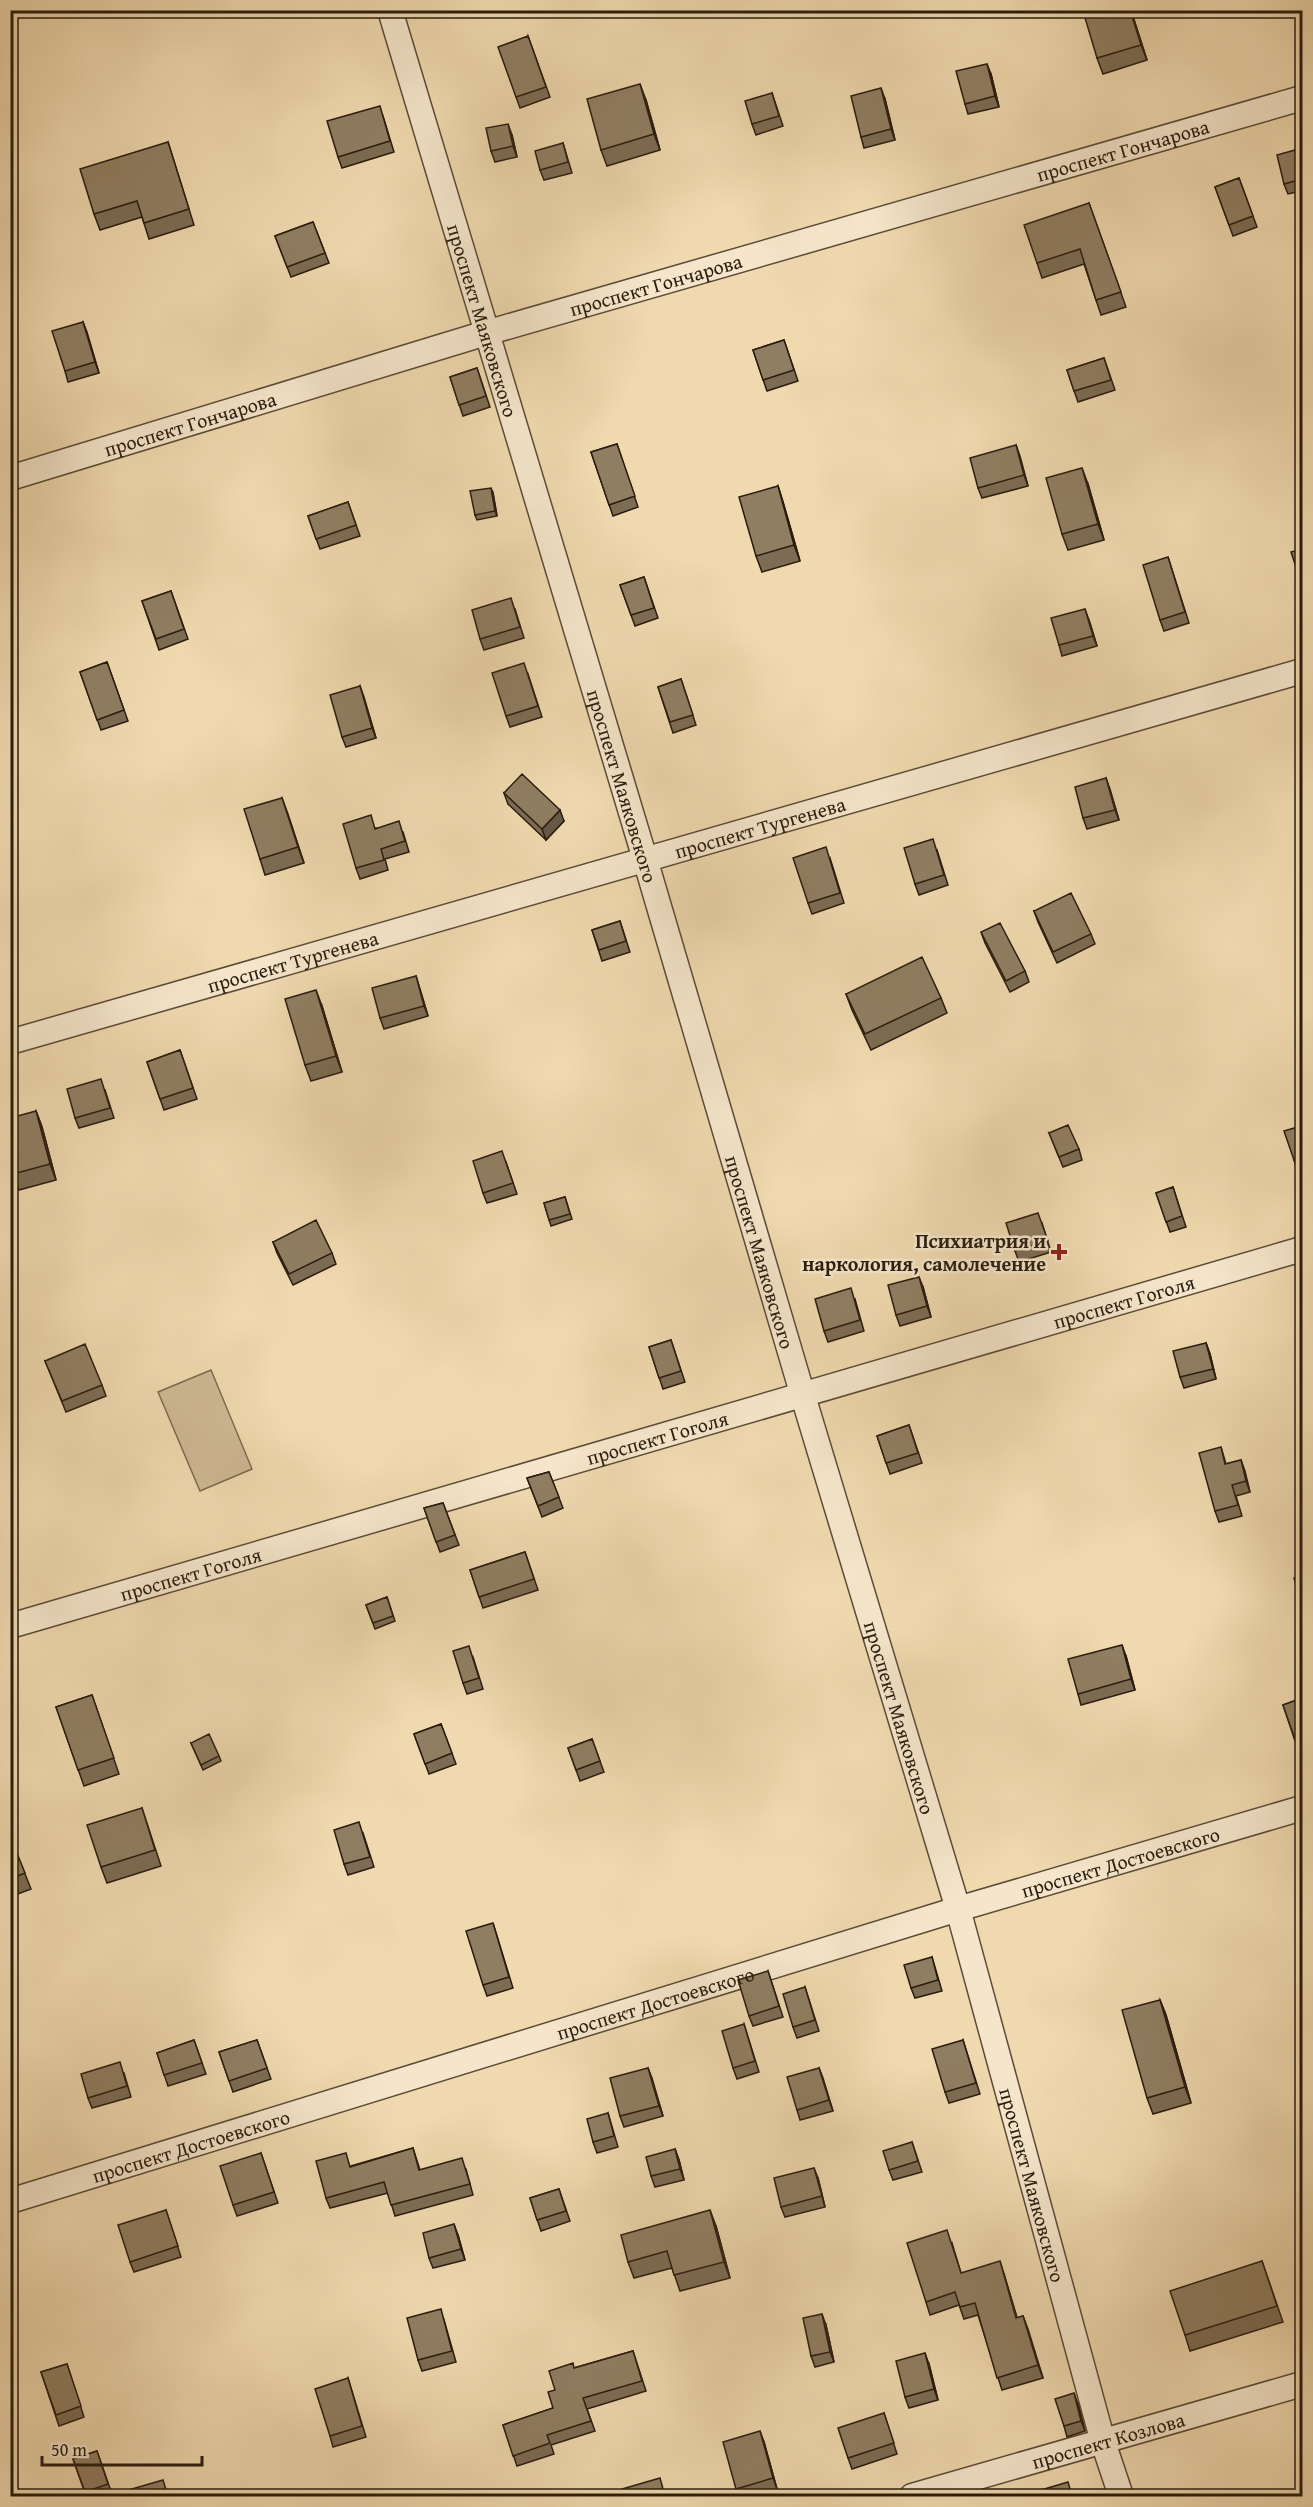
<svg xmlns="http://www.w3.org/2000/svg" width="1313" height="2507" font-family="'Gentium Book Plus',serif">
<style>
.green{fill:#ceb994;stroke:#7c6a52;stroke-width:1.5}
.lines{fill:none;stroke-linecap:round;stroke-linejoin:round}
.street-casing{stroke:#5b4b37;stroke-width:27}
.street{stroke:#f5e6cb;stroke-width:24}
.wall{fill:#7c6c54;stroke:#291c0f;stroke-width:1.5}
.shaded-wall{fill:#655845;stroke:#291c0f;stroke-width:1.5}
.building{fill:#907e62;stroke:#291c0f;stroke-width:1.5}
.poi-dot{fill:#8f2418;stroke:#f5e6cb;stroke-width:2}
.labels{text-anchor:middle;dominant-baseline:central;stroke-width:5;stroke-linejoin:round;paint-order:stroke}
.street-label{font-size:20px;fill:#291c0f;stroke:#f5e6cb}
.poi-label{font-size:20px;font-weight:bold;fill:#291c0f;stroke:#f5e6cb;text-anchor:end}
</style>
<rect width="100%" height="100%" fill="#f0d9af"/>
<filter id="stains"><feTurbulence type="fractalNoise" baseFrequency=".00333" numOctaves="4"/><feColorMatrix values="0 0 0 0 .2 0 0 0 0 .09 0 0 0 0 .02 0 0 0 .5 -.17"/></filter>
<radialGradient id="worn" r=".72"><stop offset=".6" stop-color="#630" stop-opacity="0"/><stop offset="1" stop-color="#630" stop-opacity=".3"/></radialGradient>
<path class="green" d="M211,1370L252,1469L200,1491L158,1392Z"/>
<g class="lines">
<defs>
<g id="street">
<path id="s1" d="M390,10L645,859L803,1396L958,1909L1103,2442L1121,2496"/>
<path id="s2" d="M10,478L486,333L1302,98"/>
<path id="s3" d="M10,1042L1302,671"/>
<path id="s4" d="M10,1626L1302,1249"/>
<path id="s5" d="M10,2201L958,1909L1302,1808"/>
<path id="s6" d="M912,2496L1302,2384"/>
</g>
</defs>
<use href="#street" class="street-casing"/>
<use href="#street" class="street"/>
</g>
<path class="wall" d="M1131,10L1147,60L1103,74L1097,58Z
M528,36L550,97L520,108L516,97Z
M991,74L999,107L968,114L965,104Z
M772,93L783,126L756,135L752,124Z
M885,99L895,140L864,148L861,137Z
M646,100L660,150L607,166L601,150Z
M383,116L394,152L342,168L338,157Z
M512,135L517,157L495,162L491,151Z
M168,142L194,225L149,239L142,217L100,230L94,214Z
M563,143L572,173L544,180L540,170Z
M1302,148V191L1288,194L1284,184Z
M1239,178L1257,227L1233,236L1215,187Z
M1089,203L1126,307L1101,315L1084,264L1042,278L1037,263Z
M313,222L329,263L291,277L275,236Z
M83,322L99,373L68,382L65,371Z
M784,340L798,381L767,391L753,350Z
M1104,358L1115,390L1078,402L1067,370Z
M477,368L490,407L463,416L450,377Z
M617,444L638,507L613,516L591,452Z
M1016,445L1028,486L982,498L978,488Z
M1088,484L1104,540L1068,550L1062,534Z
M778,486L783,502L800,561L762,572L756,556Z
M493,493L497,516L477,520L475,515Z
M348,502L360,536L320,549L308,516Z
M1302,549V587L1299,576Z
M1168,557L1189,623L1164,631L1160,620Z
M644,577L658,618L635,626L620,585Z
M171,591L188,639L159,650L142,601Z
M515,609L524,638L484,650L480,639Z
M1089,620L1097,646L1062,656L1059,645Z
M107,662L128,721L101,730L80,672Z
M528,674L542,717L510,727L506,716Z
M681,679L696,725L673,733L658,687Z
M360,686L376,738L346,747L342,737Z
M1106,778L1119,820L1087,829L1083,818Z
M504,793L564,821L546,840L508,804Z
M282,798L304,863L265,875L260,859Z
M375,828L403,832L409,852L385,859L388,870L360,879L356,868Z
M937,850L948,885L919,895L915,884Z
M830,858L844,903L812,914L808,903Z
M1034,911L1091,934L1095,944L1057,963L1038,922Z
M620,921L630,952L602,961L592,930Z
M981,932L1025,971L1029,982L1010,992L985,943Z
M416,976L428,1016L384,1029L380,1018Z
M846,994L941,998L947,1013L871,1050L852,1010Z
M322,1006L342,1072L311,1081L305,1065Z
M180,1050L197,1099L164,1110L147,1062Z
M105,1090L114,1118L79,1128L75,1118Z
M36,1111L42,1127L56,1180L19,1190L13,1174Z
M1302,1129V1170L1297,1171L1294,1160Z
M1049,1133L1079,1149L1082,1160L1063,1167Z
M506,1162L517,1194L487,1203L483,1193Z
M1173,1187L1186,1227L1170,1232L1156,1193Z
M565,1197L572,1219L551,1226L544,1203Z
M1042,1223L1051,1252L1019,1262L1015,1251Z
M273,1242L332,1253L336,1264L293,1285L277,1253Z
M923,1287L931,1317L900,1326L896,1315Z
M855,1299L864,1331L828,1342L824,1331Z
M671,1340L685,1382L663,1389L649,1347Z
M1206,1343L1210,1354L1216,1379L1184,1388L1180,1377Z
M45,1361L102,1385L106,1396L66,1412Z
M909,1425L922,1463L890,1474L877,1436Z
M1221,1447L1226,1464L1241,1460L1250,1492L1236,1496L1242,1516L1219,1522L1215,1511Z
M549,1472L563,1508L542,1517L527,1478Z
M443,1503L459,1545L440,1552L424,1508Z
M525,1552L538,1590L483,1608L470,1570Z
M387,1597L395,1621L375,1629L366,1605Z
M1126,1656L1135,1690L1081,1705L1078,1694Z
M473,1657L483,1689L467,1694L463,1683Z
M92,1695L119,1774L84,1786L56,1707Z
M1302,1698V1755L1300,1756L1283,1705Z
M441,1724L456,1764L429,1774L414,1734Z
M592,1739L604,1772L580,1781L568,1748Z
M191,1743L219,1756L221,1761L203,1770Z
M142,1808L161,1866L107,1883L101,1867Z
M363,1833L374,1867L348,1875L344,1864Z
M10,1836L31,1889L10,1897Z
M493,1923L513,1988L487,1996L483,1985Z
M932,1957L942,1991L915,1998L911,1988Z
M768,1971L783,2017L753,2026L749,2016Z
M805,1987L819,2031L797,2038L793,2027Z
M1160,2000L1166,2015L1191,2103L1153,2114L1147,2098Z
M744,2024L759,2072L737,2079L733,2068Z
M194,2040L206,2074L168,2086L157,2053Z
M257,2040L271,2079L233,2092L219,2052Z
M963,2040L980,2094L949,2103L945,2092Z
M648,2068L663,2116L624,2127L620,2116Z
M819,2068L833,2111L800,2120L797,2110Z
M124,2073L131,2097L92,2108L88,2098Z
M608,2113L618,2147L597,2153L593,2142Z
M912,2142L922,2172L893,2180L889,2170Z
M413,2148L420,2170L466,2169L473,2195L395,2216L388,2193L330,2208L326,2198L351,2166Z
M675,2149L679,2160L684,2180L655,2187L651,2176Z
M261,2153L278,2203L237,2216L233,2205Z
M818,2178L825,2207L785,2217L781,2207Z
M559,2189L570,2221L541,2231L530,2198Z
M166,2210L181,2257L134,2272L130,2262Z
M716,2226L730,2278L680,2291L672,2268L634,2278L628,2262Z
M458,2235L465,2260L433,2268L429,2258Z
M952,2243L961,2273L1004,2274L1017,2318L1023,2316L1043,2378L1002,2390L978,2315L964,2319L959,2305L930,2315L926,2302Z
M1262,2261L1283,2322L1190,2351L1185,2335Z
M444,2320L456,2362L422,2371L418,2360Z
M826,2325L834,2362L815,2367L811,2356Z
M633,2351L646,2391L587,2409L595,2431L551,2445L554,2454L517,2466L503,2425L553,2408L555,2390L574,2368Z
M67,2364L84,2417L59,2426L41,2372Z
M929,2364L938,2400L909,2408L905,2397Z
M348,2378L366,2437L333,2447L330,2436Z
M1078,2404L1085,2431L1067,2437L1064,2426Z
M884,2413L897,2454L852,2469L848,2458Z
M764,2442L777,2489L751,2496H739L736,2489Z
M97,2451L112,2494L106,2496H86L73,2459Z"/>
<path class="shaded-wall" d="M1130,10L1132,14L1147,60L1141,45Z
M987,64L991,74L999,107L995,96Z
M640,84L646,100L660,150L654,134Z
M881,88L885,99L895,140L891,129Z
M508,124L512,135L517,157L513,146Z
M83,322L87,332L99,373L95,362Z
M1016,445L1020,456L1028,486L1024,475Z
M1082,468L1088,484L1104,540L1098,524Z
M778,486L783,502L800,561L794,545Z
M491,488L493,493L497,516L495,511Z
M1085,609L1089,620L1097,646L1093,636Z
M360,686L364,697L376,738L372,728Z
M1106,778L1110,789L1119,820L1115,810Z
M282,798L288,814L304,863L298,847Z
M560,810L564,821L546,840L542,829Z
M416,976L428,1016L424,1006Z
M316,990L322,1006L342,1072L336,1056Z
M36,1111L42,1127L56,1180L50,1164Z
M919,1277L923,1287L931,1317L927,1306Z
M1206,1343L1210,1354L1216,1379L1213,1369Z
M1241,1460L1245,1471L1250,1492L1246,1481Z
M1122,1645L1126,1656L1135,1690L1131,1679Z
M1160,2000L1166,2015L1191,2103L1185,2087Z
M648,2068L652,2078L663,2116L659,2106Z
M819,2068L823,2078L833,2111L829,2100Z
M675,2149L679,2160L684,2180L680,2169Z
M814,2168L818,2178L825,2207L822,2196Z
M710,2210L716,2226L730,2278L724,2262Z
M454,2224L458,2235L465,2260L461,2249Z
M1000,2261L1004,2274L1021,2331L1016,2318Z
M822,2314L826,2325L834,2362L830,2352Z
M1023,2316L1028,2329L1043,2378L1038,2365Z
M925,2353L929,2364L938,2400L934,2389Z
M1074,2393L1078,2404L1085,2431L1081,2421Z
M760,2431L764,2442L777,2489L773,2478Z"/>
<path class="building" d="M1085,10H1130L1141,45L1097,58L1083,11Z
M528,36L546,87L516,97L498,47Z
M987,64L995,96L965,104L956,71Z
M640,84L654,134L601,150L587,99Z
M881,88L891,129L861,137L851,96Z
M772,93L779,116L752,124L745,101Z
M380,106L390,141L338,157L327,121Z
M508,124L513,146L491,151L486,128Z
M168,142L189,209L144,223L137,201L94,214L80,169Z
M563,143L568,162L540,170L535,151Z
M1302,148V179L1284,184L1277,155Z
M1239,178L1253,216L1229,225L1215,187Z
M1089,203L1121,292L1096,300L1080,249L1037,263L1024,225Z
M313,222L325,253L287,267L275,236Z
M83,322L95,362L65,371L52,331Z
M784,340L794,370L763,380L753,350Z
M1104,358L1111,380L1074,391L1067,370Z
M477,368L486,396L459,405L450,377Z
M617,444L635,496L609,505L591,452Z
M1016,445L1024,475L978,488L970,458Z
M1082,468L1098,524L1062,534L1046,478Z
M778,486L794,545L756,556L739,497Z
M491,488L495,511L475,515L470,491Z
M348,502L356,525L316,539L308,516Z
M1302,549V575L1299,576L1291,552Z
M1168,557L1185,612L1160,620L1143,565Z
M644,577L654,608L631,615L620,585Z
M171,591L184,629L156,639L142,601Z
M511,598L520,627L480,639L472,610Z
M1085,609L1093,636L1059,645L1051,618Z
M107,662L124,710L97,720L80,672Z
M524,663L538,706L506,716L492,673Z
M681,679L693,715L670,722L658,687Z
M360,686L372,728L342,737L330,695Z
M522,774L560,810L542,829L504,793Z
M1106,778L1115,810L1083,818L1075,787Z
M282,798L298,847L260,859L244,809Z
M371,815L375,829L399,821L405,841L381,849L384,860L356,868L343,824Z
M933,839L944,875L915,884L904,848Z
M826,847L840,893L808,903L793,858Z
M1071,893L1091,934L1053,952L1034,911Z
M620,921L626,941L599,950L592,930Z
M1000,923L1025,971L1006,981L981,932Z
M922,957L941,998L865,1034L846,994Z
M416,976L424,1006L380,1018L372,988Z
M316,990L336,1056L305,1065L285,999Z
M180,1050L193,1088L160,1099L147,1062Z
M101,1079L110,1108L75,1118L67,1089Z
M36,1111L50,1164L13,1174L10,1163V1118Z
M1068,1125L1079,1149L1059,1157L1049,1133Z
M1301,1126L1302,1130V1158L1294,1160L1284,1131Z
M502,1151L513,1183L483,1193L473,1161Z
M1173,1187L1182,1216L1166,1222L1156,1193Z
M565,1197L570,1214L549,1220L544,1203Z
M1038,1213L1048,1241L1015,1251L1006,1223Z
M316,1220L332,1253L289,1274L273,1242Z
M919,1277L927,1306L896,1315L888,1285Z
M851,1288L860,1320L824,1331L815,1299Z
M671,1340L681,1371L659,1378L649,1347Z
M1206,1343L1213,1369L1180,1377L1173,1351Z
M85,1344L102,1385L62,1401L45,1361Z
M909,1425L918,1453L886,1463L877,1436Z
M1221,1447L1225,1464L1241,1460L1246,1481L1232,1485L1238,1505L1215,1511L1199,1453Z
M549,1472L559,1497L538,1506L527,1478Z
M443,1503L455,1535L436,1542L424,1508Z
M525,1552L534,1579L479,1597L470,1570Z
M1302,1576V1605L1294,1578Z
M387,1597L393,1616L373,1623L366,1605Z
M1122,1645L1131,1679L1078,1694L1068,1659Z
M469,1646L479,1678L463,1683L453,1651Z
M92,1695L114,1758L78,1770L56,1707Z
M1302,1698V1743L1297,1745L1283,1705Z
M441,1724L452,1753L425,1764L414,1734Z
M209,1734L219,1756L201,1765L191,1743Z
M592,1739L600,1761L576,1770L568,1748Z
M142,1808L155,1850L101,1867L87,1825Z
M359,1822L370,1857L344,1864L334,1830Z
M10,1836L25,1873L10,1879Z
M493,1923L509,1977L483,1985L466,1931Z
M932,1957L938,1980L911,1988L904,1965Z
M768,1971L779,2006L749,2016L738,1980Z
M805,1987L815,2020L793,2027L783,1994Z
M1160,2000L1185,2087L1147,2098L1122,2010Z
M744,2024L755,2061L733,2068L722,2031Z
M194,2040L202,2063L164,2075L157,2053Z
M257,2040L267,2068L229,2081L219,2052Z
M963,2040L976,2083L945,2092L932,2049Z
M120,2062L127,2086L88,2098L81,2074Z
M648,2068L659,2106L620,2116L610,2078Z
M819,2068L829,2100L797,2110L787,2077Z
M608,2113L614,2136L593,2142L587,2119Z
M912,2142L918,2161L889,2170L883,2151Z
M413,2148L419,2170L462,2158L470,2184L391,2205L384,2182L326,2198L316,2161L346,2153L350,2167Z
M675,2149L680,2169L651,2176L646,2157Z
M261,2153L274,2192L233,2205L220,2166Z
M814,2168L822,2196L781,2207L774,2178Z
M559,2189L566,2211L537,2220L530,2198Z
M166,2210L178,2246L130,2262L118,2225Z
M710,2210L724,2262L674,2275L667,2251L628,2262L621,2235Z
M454,2224L461,2249L429,2258L423,2233Z
M947,2230L961,2273L1000,2261L1016,2318L1023,2316L1038,2365L997,2378L975,2303L960,2307L955,2292L926,2302L907,2243Z
M1262,2261L1277,2306L1185,2335L1170,2291Z
M441,2309L452,2351L418,2360L407,2318Z
M822,2314L830,2352L811,2356L803,2318Z
M633,2351L642,2381L583,2398L591,2421L547,2435L550,2443L513,2456L503,2425L553,2408L548,2392L555,2390L549,2371L573,2363L574,2368Z
M925,2353L934,2389L905,2397L896,2361Z
M67,2364L81,2406L56,2415L41,2372Z
M348,2378L362,2426L330,2436L315,2389Z
M1074,2393L1081,2421L1064,2426L1055,2399Z
M884,2413L894,2443L848,2458L838,2428Z
M760,2431L773,2478L736,2489L723,2442Z
M97,2451L108,2484L85,2492L73,2459Z
M660,2478L665,2496H624L622,2489Z
M163,2480L168,2496H119L118,2493Z
M1068,2482L1072,2496H1021Z"/>
<path class="poi-dot" d="M1056 1243h6v6h6v6h-6v6h-6v-6h-6v-6h6z"/>
<g class="labels">
<g class="street-label">
<text stroke="none"><textPath href="#s2" startOffset="1160">проспект Гончарова</textPath></text>
<text stroke="none"><textPath href="#s2" startOffset="674">проспект Гончарова</textPath></text>
<text stroke="none"><textPath href="#s1" startOffset="324">проспект Маяковского</textPath></text>
<text stroke="none"><textPath href="#s2" startOffset="188">проспект Гончарова</textPath></text>
<text stroke="none"><textPath href="#s1" startOffset="810">проспект Маяковского</textPath></text>
<text stroke="none"><textPath href="#s3" startOffset="780">проспект Тургенева</textPath></text>
<text stroke="none"><textPath href="#s3" startOffset="294">проспект Тургенева</textPath></text>
<text stroke="none"><textPath href="#s1" startOffset="1296">проспект Маяковского</textPath></text>
<text stroke="none"><textPath href="#s4" startOffset="1160">проспект Гоголя</textPath></text>
<text stroke="none"><textPath href="#s4" startOffset="674">проспект Гоголя</textPath></text>
<text stroke="none"><textPath href="#s4" startOffset="188">проспект Гоголя</textPath></text>
<text stroke="none"><textPath href="#s1" startOffset="1782">проспект Маяковского</textPath></text>
<text stroke="none"><textPath href="#s5" startOffset="1161">проспект Достоевского</textPath></text>
<text stroke="none"><textPath href="#s5" startOffset="675">проспект Достоевского</textPath></text>
<text stroke="none"><textPath href="#s5" startOffset="189">проспект Достоевского</textPath></text>
<text stroke="none"><textPath href="#s1" startOffset="2268">проспект Маяковского</textPath></text>
<text stroke="none"><textPath href="#s6" startOffset="204">проспект Козлова</textPath></text>
</g>
<g class="poi-label">
<text x="1046" y="1240">Психиатрия и<tspan x="1046" dy="23">наркология, самолечение</tspan></text>
</g>
</g>
<rect width="1313" height="2507" fill="none" stroke="#f0d9af" stroke-width="36"/>
<rect x="12" y="12" width="1289" height="2483" fill="none" stroke="#291c0f" stroke-width="3"/>
<rect x="18" y="18" width="1277" height="2471" fill="none" stroke="#291c0f" stroke-width="1.5"/>
<path d="M42 2456v9h160v-9" fill="none" stroke="#291c0f" stroke-width="3"/>
<text x="51" y="2456" font-size="18" fill="#291c0f" stroke="#f5e6cb" stroke-width="4.5" paint-order="stroke">50 m</text>
<rect width="100%" height="100%" filter="url(#stains)"/>
<rect width="100%" height="100%" fill="url(#worn)"/>
</svg>
